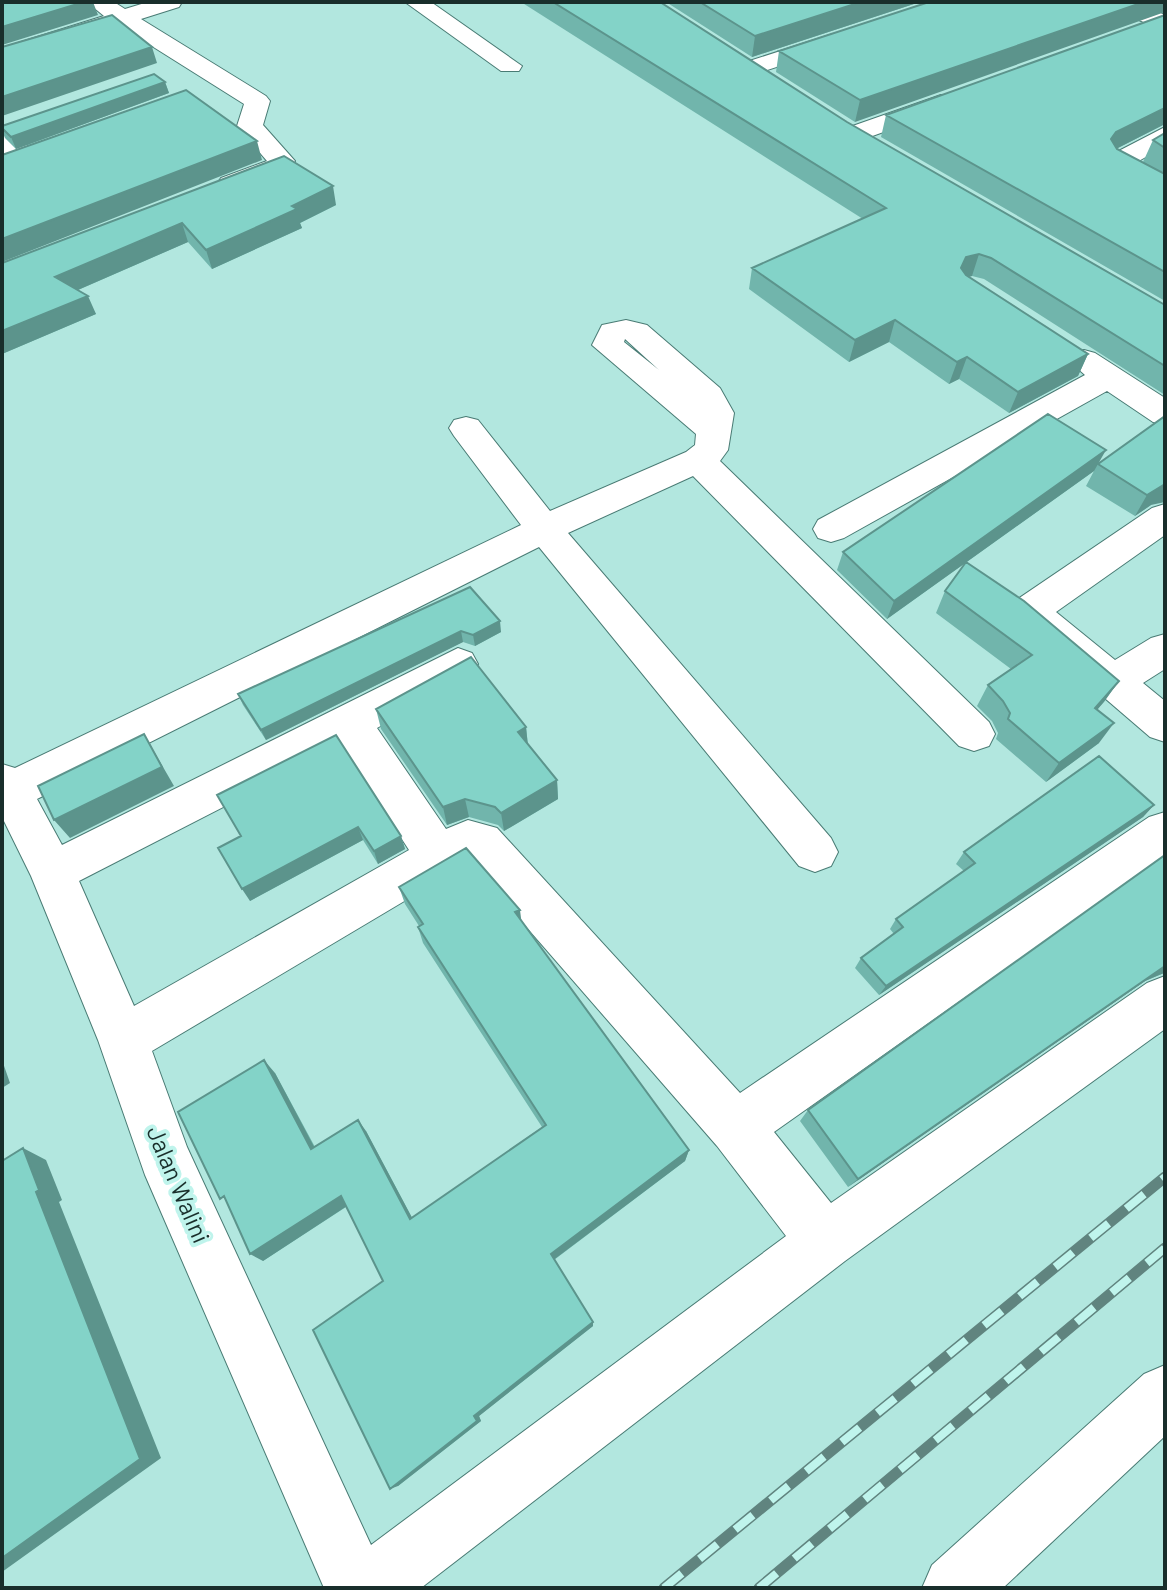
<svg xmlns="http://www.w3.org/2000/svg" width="1167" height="1590" font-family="Barlow,sans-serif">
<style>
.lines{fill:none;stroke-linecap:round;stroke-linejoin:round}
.minor-casing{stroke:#497b74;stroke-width:2}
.minor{fill:#fff;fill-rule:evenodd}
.rail-casing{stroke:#60847f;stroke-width:11}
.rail{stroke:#bff4ec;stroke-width:8;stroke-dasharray:23;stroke-linecap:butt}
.wall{fill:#71b5ac}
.shaded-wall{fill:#5c948c}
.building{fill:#83d3c8;stroke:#5c948c;stroke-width:2}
.labels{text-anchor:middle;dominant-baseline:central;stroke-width:8;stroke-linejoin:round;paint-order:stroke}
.near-street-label{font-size:24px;fill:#192e2b;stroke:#bff4ec}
</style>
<rect width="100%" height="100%" fill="#b2e7df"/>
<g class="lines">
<defs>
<path id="minor" d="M87,2H114L125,9L148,2H182L179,7L141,19L266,96L270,101L263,125L295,161C286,179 241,195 221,190L217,184L221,178L267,161L237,126L244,104L120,26L2,63V48L104,16Z
M405,2H431L522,66L519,71H501Z
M1105,2H1135L1165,15V31L1108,7Z
M833,34L841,36L845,41L841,46L752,75L743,73L740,68L743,63Z
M941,95L950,98L954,103L950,108L853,143L844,141L840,135L844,129Z
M1165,127V146L1137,162L1165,178V197L1109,168L1105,162L1109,156Z
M2,131C16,135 31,146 39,158L35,164H17L2,152Z
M626,320L647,325L720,388L734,413L728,450L720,461L989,722L995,734L989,746L974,751L959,746L693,476L568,533L831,838L838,852L831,866L815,872L799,866L539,547L37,799L62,845L458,648L472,653L478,664L472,675L377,728L446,829L468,820L497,828L740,1093L1149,817L1165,812V856L774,1132L831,1203L1147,983L1165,976V1029L845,1261L421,1588H324L145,1175L98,1040L31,876L2,817V764L15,768L521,525L454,436L449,428L454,420L466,417L478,420L550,511L686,452L695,445L696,434L592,345L602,325ZM625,339L659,370L624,342ZM342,746L409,850L134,1006L79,881ZM470,862L717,1146L786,1236L371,1545L187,1147L152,1051Z
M1084,350L1095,353L1165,398V425L1153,422L1107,391L844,538L831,542L818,538L813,529L818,520L1085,375L1068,360L1073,353Z
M1165,504V535L1056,612L1115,660L1151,638L1165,634V669L1143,683L1165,701V742L1150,737L1015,621L1009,611L1015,601L1152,508Z
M1165,1365V1436L1003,1588H922L932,1565L1144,1374Z"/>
</defs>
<use href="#minor" class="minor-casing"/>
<use href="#minor" class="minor"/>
<defs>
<path id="rail" d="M664,1588L1165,1177
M759,1588L1165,1248"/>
</defs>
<use href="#rail" class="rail-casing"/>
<use href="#rail" class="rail"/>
</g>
<path class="wall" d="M521,2H660L847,122L1165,305V395L984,279L972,276L969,277L1088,354L1078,376L1009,413L959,379L949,384L889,342L849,362L749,289L752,268L863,219Z
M666,2H920L752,57Z
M929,2L855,122L776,72L779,51Z
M1165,15V124L1116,149L1143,162L1153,140L1165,133V301L881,137L886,115Z
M165,82L169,93L16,149L5,138L2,131V126Z
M284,156L336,205L300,223L302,228L212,269L188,242L78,290L96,314L2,354V263Z
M1165,417L1151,505L1135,516L1086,486L1094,471L887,619L837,570L843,552L1099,463Z
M470,587L501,632L475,646L463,642L266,740L243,705L238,694Z
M945,591L1119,681L1097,710L1099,743L1046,782L996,739L998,733L992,721L977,706L988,685L1011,669L936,613Z
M376,709L526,727L528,745L557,780L558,799L504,831L498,825L469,817L447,825L381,729Z
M217,795L401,836L405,849L378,864L363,840L250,901L241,836Z
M1154,805L1143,817L879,995L855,968L861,958L894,934L890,929L896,919L964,871L956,864L964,852Z
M1165,855V975L1164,973L1145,981L848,1187L800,1121L808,1110Z
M399,887L521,921L689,1150L685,1161L554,1260L593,1326L479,1416L481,1421L398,1486L383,1281L346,1207L263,1261L275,1073L315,1147L366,1131L412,1218L542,1127L423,943L418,927L419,926L405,904Z"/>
<path class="shaded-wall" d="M84,2H93L98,15L2,45V27Z
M861,2H920L752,57L755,36Z
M1144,2H1165V12L855,122L860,100Z
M152,47L157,63L2,116V97Z
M165,82L169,93L16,149L11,137Z
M1165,108V124L1108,153L1111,139L1116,132Z
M257,141L262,160L2,262V239Z
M333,186L336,205L300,223L302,228L212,269L206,250Z
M182,223L188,242L64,296L55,277Z
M979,254L972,276L959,279L961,268L966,257Z
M88,296L96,314L2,354V331Z
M895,320L889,342L849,362L855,340Z
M1088,354L1078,376L1009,413L1018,392Z
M967,357L959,379L949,384L957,362Z
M1106,450L1094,471L887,619L894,601Z
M1165,484V502L1151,505L1135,516L1147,495Z
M500,621L501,632L475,646L473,635Z
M461,631L463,642L266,740L261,730Z
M1119,681L1104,702L1081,728L1095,708Z
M1114,723L1099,743L1046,782L1059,763Z
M526,727L528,747L518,732Z
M144,734L174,786L70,838L54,820Z
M557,780L558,799L504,831L501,813Z
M465,799L469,817L447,825L443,807Z
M1154,805L1143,817L879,995L886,986Z
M358,827L363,840L250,901L242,889Z
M401,836L405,849L378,864L374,851Z
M520,910L522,926L515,912Z
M1165,966L1164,973L1145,981L848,1187L858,1179Z
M2,1060L10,1083L2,1088Z
M264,1060L275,1073L321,1160L311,1149Z
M358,1120L366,1131L417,1227L410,1219Z
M23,1148L46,1160L62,1200L59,1202L161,1458L2,1572V1558L36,1192Z
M689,1150L685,1161L552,1261L551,1254Z
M341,1196L350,1204L263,1261L250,1254Z
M593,1322V1326L479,1416L481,1421L398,1486L390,1489L474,1416Z"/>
<path class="building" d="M2,2H84L2,27Z
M553,2H660L847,122L1165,305V366L991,258L979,254L966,257L961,268L966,275L1088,354L1018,392L967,357L957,362L895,320L855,340L752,268L886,208Z
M700,2H861L755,36Z
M929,2H1144L860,100L779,51Z
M112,15L152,47L2,97V47Z
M1165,15V108L1116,132L1111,139L1117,149L1165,174V272L886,115Z
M154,74L165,82L11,137L2,128V126Z
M186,90L257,141L2,239V155Z
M1165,133V148L1153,140Z
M284,156L333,186L292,206L297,209L206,250L182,223L55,277L88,296L2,331V263Z
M1048,414L1106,450L894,601L843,552Z
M1165,416V484L1147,495L1098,464Z
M966,562L1024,601L1119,681L1095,708L1114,723L1059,763L1008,719L1010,713L1003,701L988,685L1032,655L945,591Z
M470,587L500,621L473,635L461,631L261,730L238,694Z
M471,657L526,727L518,732L557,780L501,813L495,807L465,799L443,807L376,709Z
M144,734L162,767L54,820L38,786Z
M336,735L401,836L374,851L358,827L242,889L218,848L241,836L217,795Z
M1099,756L1154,805L886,986L861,958L903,927L896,919L975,863L964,852Z
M466,848L520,910L515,912L689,1150L551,1254L593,1322L474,1416L477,1421L390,1489L313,1330L383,1281L341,1196L250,1254L224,1196L220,1199L178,1112L264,1060L311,1149L358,1120L410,1219L546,1125L418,927L423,924L399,887Z
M1165,855V966L858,1179L808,1110Z
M23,1148L39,1190L36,1192L140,1459L2,1558V1161Z"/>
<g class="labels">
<g class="near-street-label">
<text transform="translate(179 1184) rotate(67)">Jalan Walini</text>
</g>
</g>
<rect width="1167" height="1590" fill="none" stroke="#192e2b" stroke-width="8"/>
</svg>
